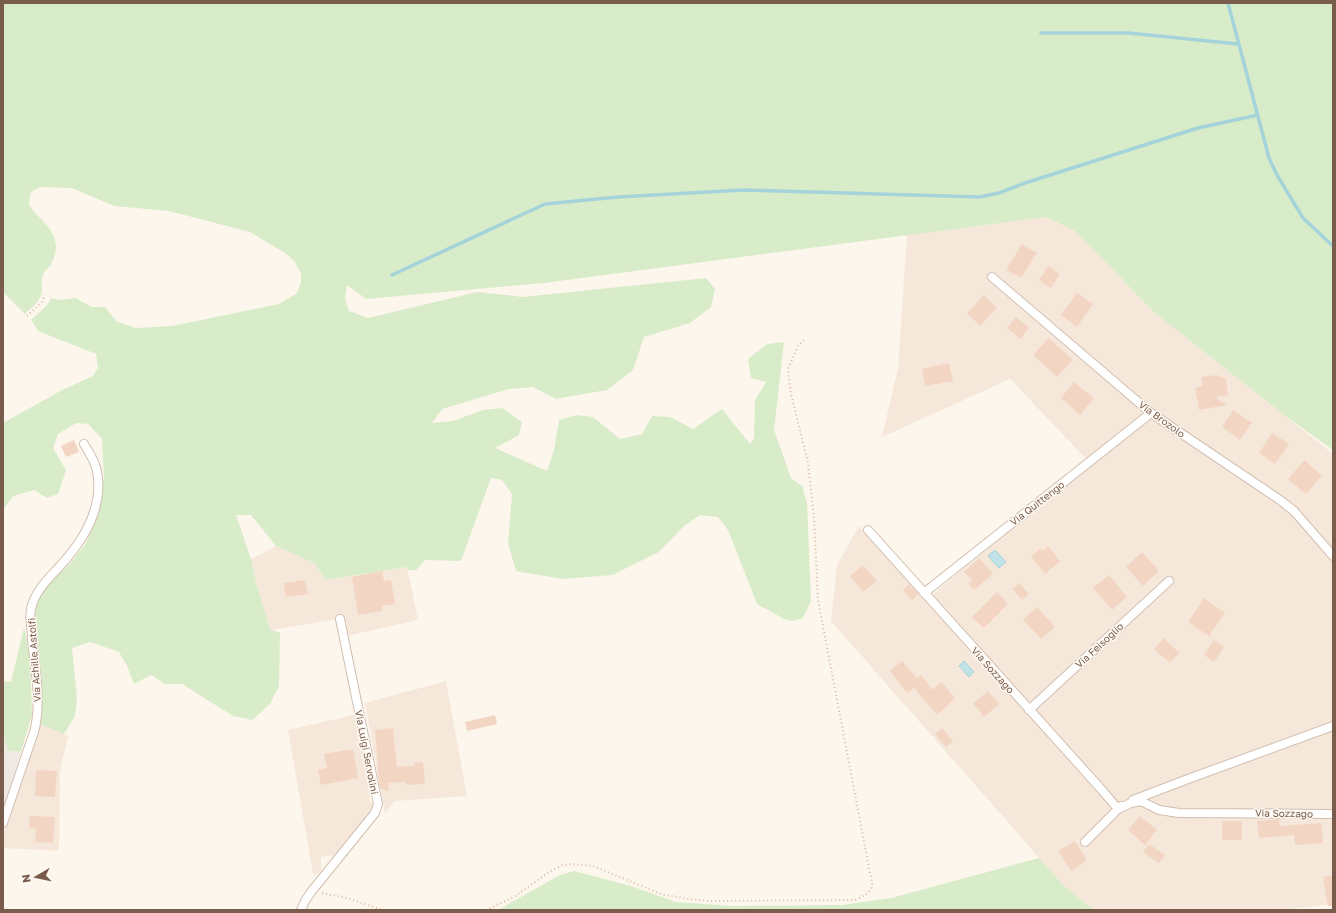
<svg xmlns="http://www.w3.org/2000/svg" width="1336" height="913" font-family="'Golos Text',sans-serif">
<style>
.residential{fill:#f5e8da}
.industrial{fill:#efe9e4}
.green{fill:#d8ecc9}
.water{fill:#bfe3e8;stroke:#a5d3da}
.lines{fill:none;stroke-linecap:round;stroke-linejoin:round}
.stream{stroke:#a5d3da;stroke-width:3.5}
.building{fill:#f3d5c3}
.street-casing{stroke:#d1beb0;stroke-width:10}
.path{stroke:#d9b8a5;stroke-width:2;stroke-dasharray:1 3;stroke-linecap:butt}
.street{stroke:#fff;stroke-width:8}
.labels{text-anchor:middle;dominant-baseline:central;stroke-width:3;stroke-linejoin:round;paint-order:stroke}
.street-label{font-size:10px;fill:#7a5c4d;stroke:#fffaf3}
</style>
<rect width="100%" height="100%" fill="#fdf6ec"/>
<path class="residential" d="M1046,217L1075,231L1154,312L1333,454V904L1282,910H1094L1063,885L831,621L837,565L859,526L927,599L1091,464L1010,379L882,437L898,368L907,235Z
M276,546L314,563L326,580L407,567L418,620L347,636L345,629L347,624L345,618L270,630L256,582L251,559Z
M446,681L467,796L395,801L385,813L365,703Z
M354,715L370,794L369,800L372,803L373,808L335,855L321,857V870L316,875L313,874L288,730Z
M39,724L68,736L60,771L59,851L3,848V835Z"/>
<path class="industrial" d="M3,734L8,751L21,752L3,811Z"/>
<path class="green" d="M3,3H1333V450L1284,415L1154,312L1075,231L1046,217L544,283L366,299L347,285L345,298L349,311L368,318L477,292L523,297L706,278L715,289L711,307L690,323L644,337L633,370L607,390L556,399L533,387L509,389L442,409L432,423L453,421L483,410L502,408L522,422L519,435L495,448L547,471L554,450L559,420L577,415L593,417L620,439L642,434L652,416L670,417L693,429L722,409L750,444L754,438L755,400L766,382L751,378L748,359L767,344L784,342L774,430L791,478L802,486L807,503L811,601L803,618L793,621L784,619L757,604L728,530L718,517L700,515L684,526L659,552L612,575L562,579L516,571L508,544L512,494L502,480L491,478L461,561L425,560L416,570H408L407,567L326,580L314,563L276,546L251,515H236L251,559L256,582L270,629L280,633L279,686L270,704L252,720L233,716L182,684H165L151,675L134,684L127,666L119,652L90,642L72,648L77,699L75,716L64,734L39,724L34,618L37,603L45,587L68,566L85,545L94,525L104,478L102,439L88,424L76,423L58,434L53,448L66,470L58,494L47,498L34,490L13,496L3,510V423L62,390L93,376L98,368L96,354L38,331L31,320C38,313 48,307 51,298L60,300L75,298L92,307H105L116,321L136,328L172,326L279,304L296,294L301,283V273L294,261L285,253L250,232L169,211L114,206L72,188L40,187L31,192L29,205C43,224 65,235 52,262C50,267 45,270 43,275C41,280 42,284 42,290C42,300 32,307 25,314L3,292Z
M24,628L30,655L32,714L21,752L8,751L3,734V681L11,682Z
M1039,858L1063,885L1094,910H498L558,876L574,871L631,886L676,902L733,906L842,905L891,898Z"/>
<path class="water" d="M995,550L1006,562L999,568L988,556Z
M964,661L974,672L969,677L959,666Z"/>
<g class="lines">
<path class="stream" d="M1228,3L1269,158L1277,175L1303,218L1333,246
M1041,33H1129L1238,44
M392,275L545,204L618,197L743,190L979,197L999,193L1025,183L1198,128L1258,115"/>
</g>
<path class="building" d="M1022,244L1037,253L1021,278L1006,270Z
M1048,266L1060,274L1051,288L1039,280Z
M1077,293L1093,304L1077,327L1061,315Z
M984,295L997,308L980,326L967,313Z
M1016,317L1029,328L1020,339L1007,328Z
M1049,338L1073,360L1057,377L1033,355Z
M949,363L953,381L925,386L922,369Z
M1217,375L1226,379L1228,395L1215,397L1227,405L1199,410L1195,388L1203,386L1201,377Z
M1074,382L1094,398L1080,415L1061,398Z
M1233,410L1252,423L1240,440L1222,427Z
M1272,433L1289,444L1275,464L1259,453Z
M74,440L79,452L66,457L61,446Z
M1304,460L1322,475L1306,494L1288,479Z
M1048,546L1060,561L1045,574L1031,557L1040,548L1042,551Z
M1142,552L1159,571L1143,586L1126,567Z
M979,558L993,574L974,590L968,583L972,580L964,572Z
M863,565L877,581L863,592L850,576Z
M382,571L384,581L391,580L395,604L382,606V611L358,615L352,577Z
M1109,575L1127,597L1112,610L1093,588Z
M305,580L308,594L286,597L284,583Z
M1020,583L1029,594L1022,600L1012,589Z
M909,584L918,594L912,600L903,590Z
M997,592L1008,604L984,628L972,617Z
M1204,598L1225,613L1209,636L1188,622Z
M1037,607L1055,627L1041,639L1023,620Z
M1164,638L1179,653L1170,663L1154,649Z
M1214,640L1224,647L1214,662L1204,655Z
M902,661L917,678L921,675L933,690L941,682L955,698L937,715L914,688L907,693L890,671Z
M988,691L999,704L984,717L973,703Z
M495,715L497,724L467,731L465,722Z
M393,728L397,767L414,766V763L423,762L425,784L406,785V782L388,783L389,791L380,788L377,767L378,766L375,730Z
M942,728L953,741L946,747L935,734Z
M353,749L358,778L321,785L318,770L327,768L324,754Z
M36,770L57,771L55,797L35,796Z
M30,816L55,817L53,843L35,842L36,829L29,828Z
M1140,816L1157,830L1145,845L1128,830Z
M1279,819L1280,826L1321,823L1323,843L1295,845L1294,835L1259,838L1257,821Z
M1222,821H1242V840H1222Z
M1075,841L1087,860L1071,871L1058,851Z
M1149,844L1165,855L1159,863L1143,852Z
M1333,875V906H1328L1323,877Z"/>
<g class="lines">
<defs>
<path id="street" d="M992,277L1151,413L1280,500L1294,511L1333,556
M868,530L1101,789L1118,809L1131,803L1141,801L1159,810L1179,813L1333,814
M924,593L1151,413
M1029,710L1169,581
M1133,800L1188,779L1333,726
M3,823L34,732C42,702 35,669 32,639C32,629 29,618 31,609C34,592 49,578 60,566C84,540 104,508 97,471C95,461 89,452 84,444
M1085,842L1121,806
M301,910L305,901L311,892L375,813L378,804L340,619"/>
</defs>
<use href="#street" class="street-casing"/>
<path class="path" d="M27,316L42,302L45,295
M322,893L347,898L383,910
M486,910L514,897L552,870L563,865L573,864L593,866L661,894L688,899L711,901L855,900C869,894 876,889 870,873L818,600L814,517L808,463L791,394L788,369L798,346L806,338"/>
<use href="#street" class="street"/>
</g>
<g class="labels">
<g class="street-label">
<text transform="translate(1162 419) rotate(36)">Via Brozolo</text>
<text transform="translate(1037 503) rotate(-38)">Via Quittengo</text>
<text transform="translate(1099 645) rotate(-43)">Via Feisoglio</text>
<text transform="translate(34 660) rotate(-94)">Via Achille Astolfi</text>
<text transform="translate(993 670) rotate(48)">Via Sozzago</text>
<text transform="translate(367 752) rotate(79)">Via Luigi Servolini</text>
<text transform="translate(1284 813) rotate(1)">Via Sozzago</text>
</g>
</g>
<rect width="1336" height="913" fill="none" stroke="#7a5c4d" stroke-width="8"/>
<g transform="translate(36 877) rotate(261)" stroke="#fffaf3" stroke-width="3" paint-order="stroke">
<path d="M0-3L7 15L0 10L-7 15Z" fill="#7a5c4d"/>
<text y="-6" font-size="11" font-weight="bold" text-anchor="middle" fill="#7a5c4d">N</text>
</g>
</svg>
